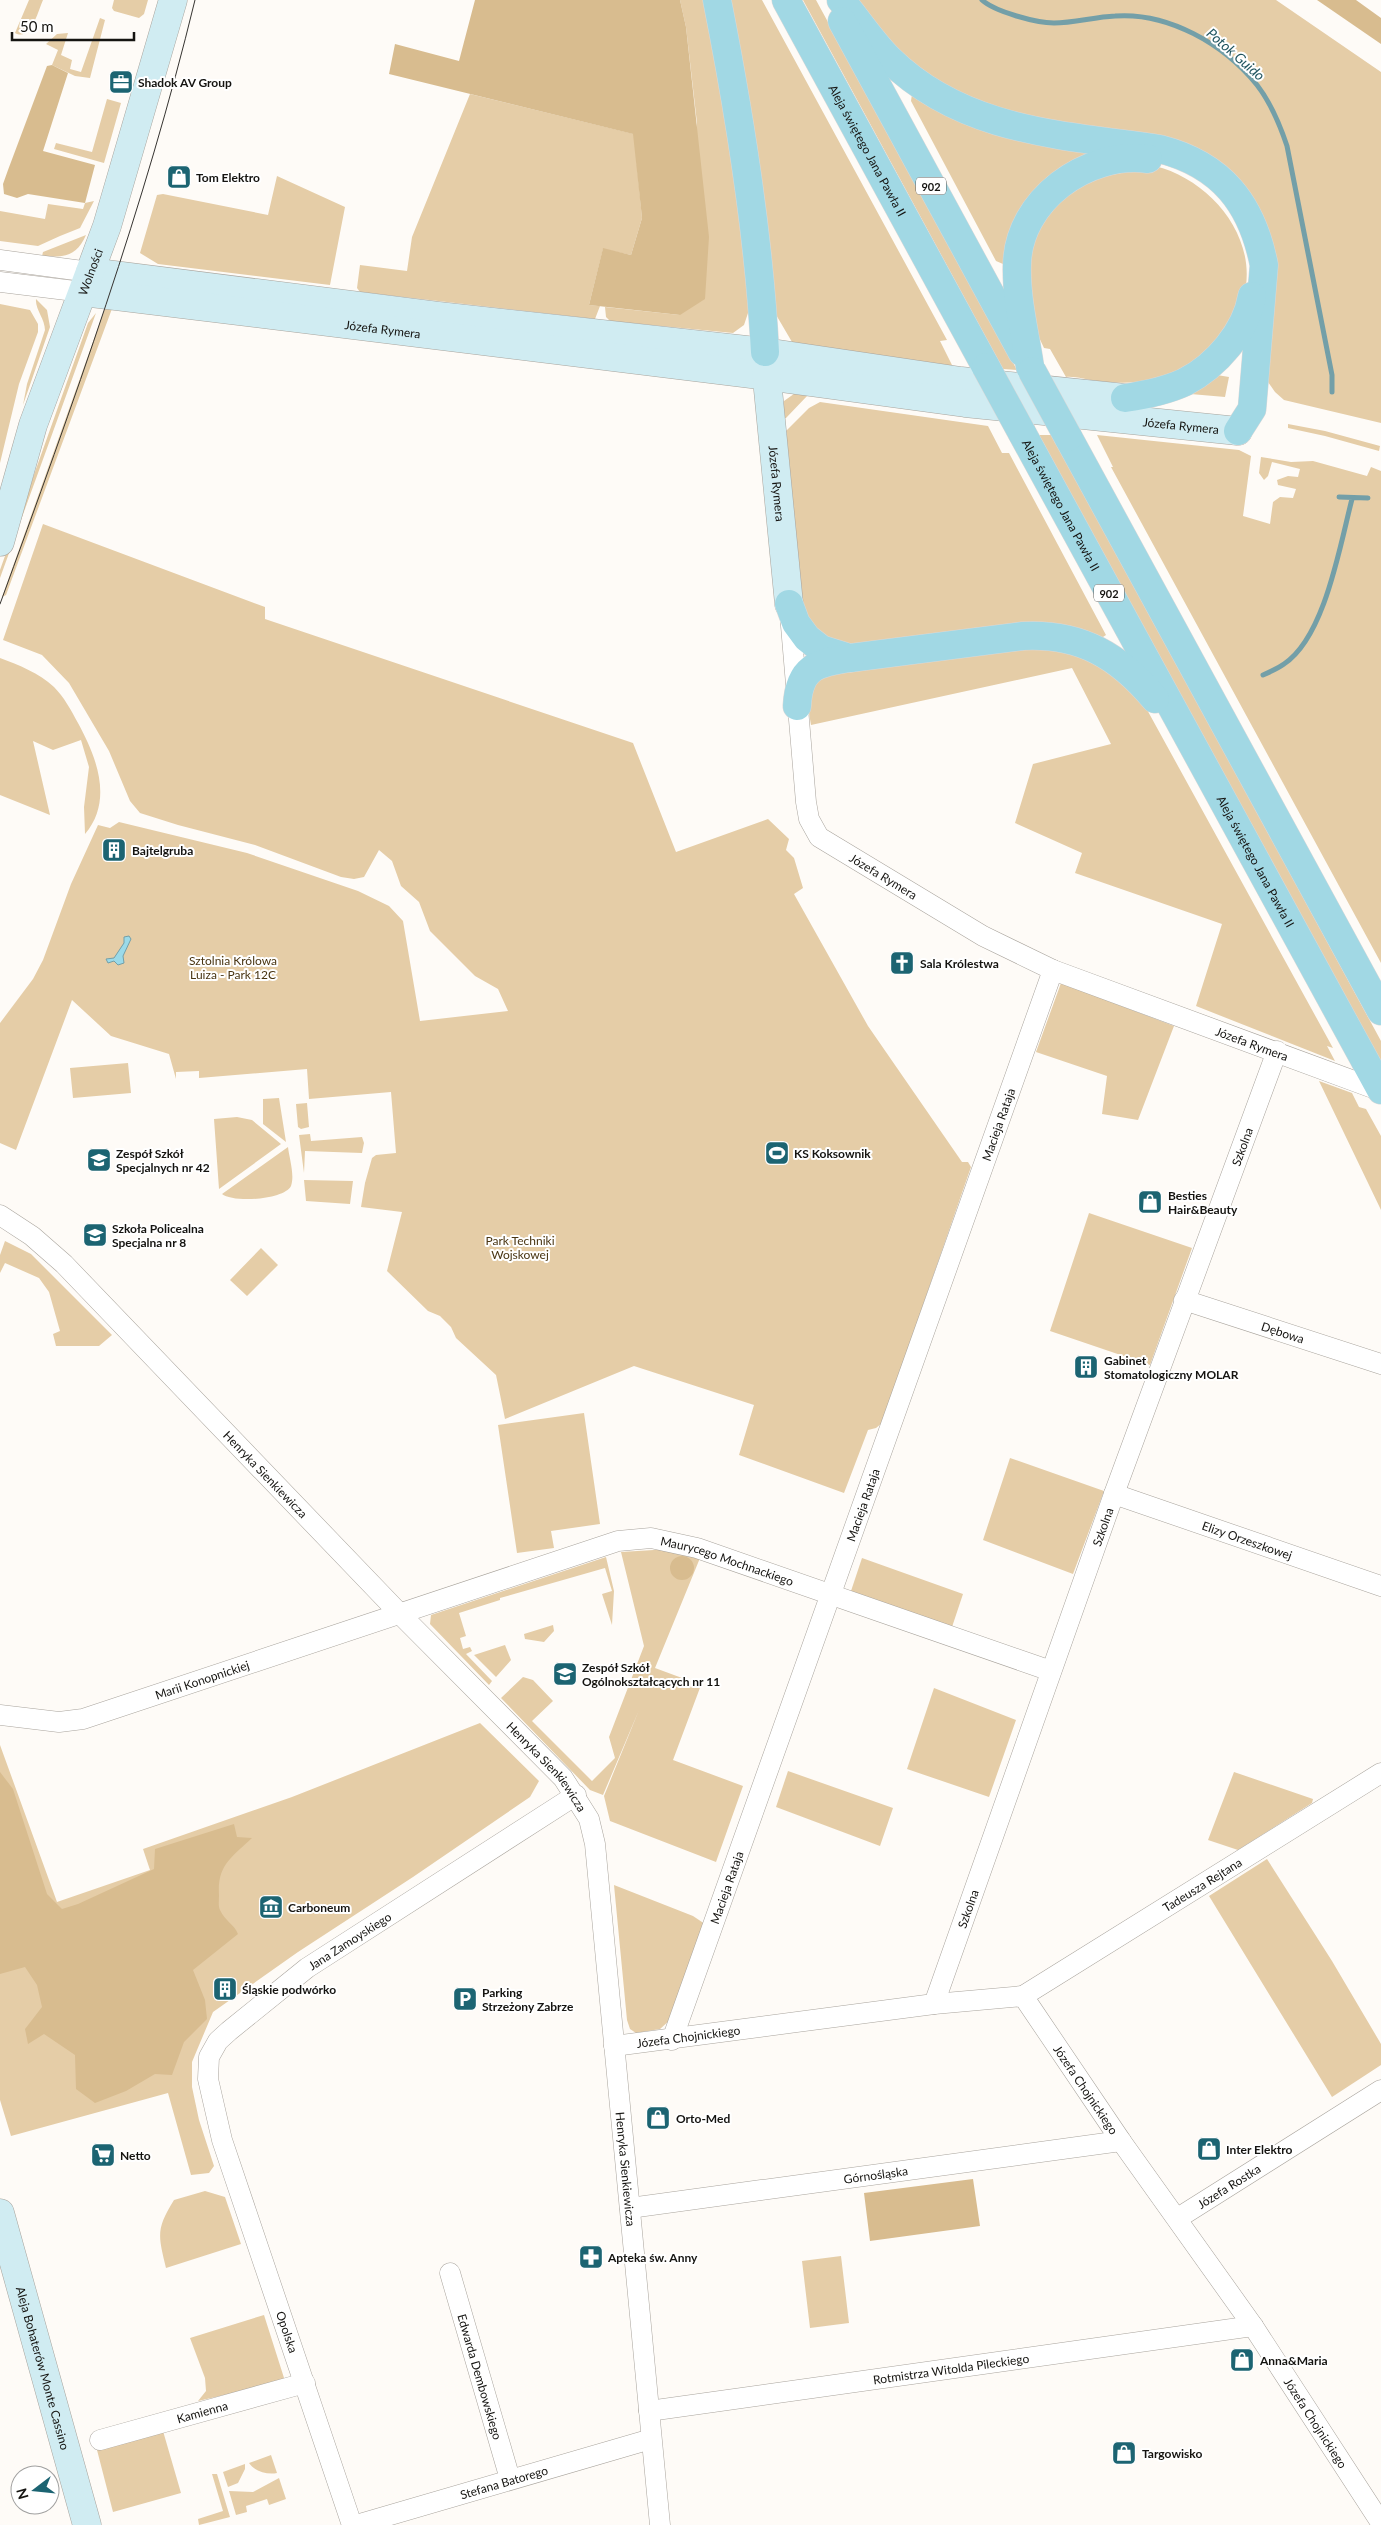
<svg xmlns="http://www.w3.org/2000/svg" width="1381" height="2525" font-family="Lato,sans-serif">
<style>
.green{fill:#e5cda7}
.forest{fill:#d8bc8f}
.water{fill:#9bdae9;stroke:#739fa8}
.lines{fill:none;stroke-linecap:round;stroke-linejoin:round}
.stream{stroke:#739fa8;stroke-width:5}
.street-casing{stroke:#a9a49d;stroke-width:21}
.secondary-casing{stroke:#a9a49d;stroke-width:29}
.primary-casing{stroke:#dad9d9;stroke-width:29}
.street{stroke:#fff;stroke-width:20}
.secondary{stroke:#d0ecf2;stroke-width:28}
.primary{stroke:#a1d8e4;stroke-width:28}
.tram{stroke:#353330;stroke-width:1}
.primary-bridge-casing{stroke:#dad9d9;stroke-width:29;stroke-linecap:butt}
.primary-bridge{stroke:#a1d8e4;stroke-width:28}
.labels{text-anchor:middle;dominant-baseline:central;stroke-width:4;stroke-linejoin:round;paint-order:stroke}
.shield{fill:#fff;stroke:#5b5a58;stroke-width:1}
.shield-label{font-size:11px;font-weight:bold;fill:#151411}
.poi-label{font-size:12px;font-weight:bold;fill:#151411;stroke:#fff;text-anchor:start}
.street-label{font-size:12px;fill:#151411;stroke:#fff}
.park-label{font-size:12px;fill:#493512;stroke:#fff}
.water-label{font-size:14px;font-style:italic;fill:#1f545f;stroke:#fff}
</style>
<rect width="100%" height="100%" fill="#fefbf7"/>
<path class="green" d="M29,0H43C38,11 31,42 15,33Z
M114,0H148L144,14L139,18L114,11L112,8Z
M680,0H711L753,313H748L744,325L733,333L610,321L606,317L605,307L680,315L697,123L686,27Z
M726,0H762L947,340L940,341L953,367L792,342L775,313Z
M803,0H816L1017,370L1003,369Z
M856,0H1276L1381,72V423L1284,400L1275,392L1268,382L1264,339L1235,187L1031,123L922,78Z
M100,18L105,20L90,78L75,76L52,65L58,50L46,44L57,34L68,33L61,55L72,60L70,69L81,72Z
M470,94L634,134L642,218L631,255L603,249L589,305L600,306L595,319L360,292L357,288L360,265L407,271L412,237Z
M912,94L1087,152L1003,264L996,261L911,101Z
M107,99L121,103L104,163L54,149L56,143L92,152Z
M1155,166C1211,180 1261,239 1243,300C1240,307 1239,319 1234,325C1228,332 1219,339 1212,345C1204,353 1194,366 1184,370C1156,382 1128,385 1098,381C1088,380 1074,376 1066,377L1050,349L1044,348L1035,329L1026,247L1072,183Z
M277,176L345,207L330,285L158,264L140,253L157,195L163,194L268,215Z
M94,201L80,228L60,236L38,246L0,241V211L45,219L48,204L83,209L85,203Z
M86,235C77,256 64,258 42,256L43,252Z
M36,299L47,310L50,327L23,405L27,384L45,330C45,319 35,309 36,299Z
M0,304L30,310L38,324V332L19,384L0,463Z
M113,306L6,595L2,597L105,308Z
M96,313L0,578V570L88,323Z
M1217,375L1229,377L1225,397L1179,393Z
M798,391L808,395L786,418H781L784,401Z
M820,402L988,426L1002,453H1009L1106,635L1103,637L855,652L804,624L782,437L787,436L786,431L809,408Z
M1288,424L1325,431L1380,446L1379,451L1325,436L1288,428Z
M1039,435H1052L1381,1041V1064Z
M1097,435L1239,450L1251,456L1243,516L1270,524L1273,502L1280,497L1293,498L1296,489L1278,485L1277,480L1288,476L1298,477L1300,469L1272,462L1268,476L1264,480L1259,473L1261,457L1291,462L1313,461L1367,476L1371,467L1381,471V963L1111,467H1113Z
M43,524L265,607V619L633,743L676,852L768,819L789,839L786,850L794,858L803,888L794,894L868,1026L962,1162H968L971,1167L882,1423L876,1428L868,1430L844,1493L739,1455L754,1405L634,1366L505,1419L496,1375L456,1338L451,1327L440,1316L428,1311L387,1271L402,1212L361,1207L365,1183L372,1158L376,1155L396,1153L391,1092L309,1099L307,1069L199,1078V1071L176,1072V1079L169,1054L111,1036L72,1000L16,1150L0,1143V1023L33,979L43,960L71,884L98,825L110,828L119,822L247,853L358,891L389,906L403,921L420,1021L508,1011L498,989L475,976L430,931L419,902L401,886L392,861L379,850L364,877L354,879L341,877L255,845L178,825L140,813L130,801L109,751L69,683L42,655L3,640Z
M1024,643L1087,651L1145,706L1333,1048L1327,1046L1335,1061L1196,1006L1222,924L1075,873L1082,853L1015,823L1033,764L1111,744L1072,668L811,725L806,695L815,673Z
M0,658C19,665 39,673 54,687C64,697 71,710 78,723C96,756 114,800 85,834L84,807L89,767L81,740L53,750L33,741L50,815L0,795Z
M1061,983L1174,1026L1138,1120L1102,1114L1107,1076L1036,1052Z
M128,1063L131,1093L73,1098L70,1068Z
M1319,1081L1352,1093L1359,1107L1366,1109L1381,1136V1210Z
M279,1098L286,1142L263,1124V1099Z
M307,1103L309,1127L301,1129L298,1127L296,1104Z
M237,1117L252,1120L281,1144L219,1189L214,1119Z
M310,1134L311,1141L362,1137L364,1143L362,1153L305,1151L304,1173L299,1135Z
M288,1147C289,1157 295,1175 291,1186C284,1200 233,1203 222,1194Z
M304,1180L353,1181L350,1204L306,1201Z
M1089,1213L1192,1248L1150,1365L1050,1331Z
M5,1241L31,1254L112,1335L99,1346H56L53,1334L60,1331L49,1292L39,1278L5,1263L0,1273V1255Z
M261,1248L278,1265L247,1296L230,1280Z
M584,1413L600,1524L551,1531L554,1548L517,1553L498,1425Z
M1010,1458L1104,1491L1073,1574L983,1540Z
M670,1549L700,1558L655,1668L701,1685L673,1760L743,1786L716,1862L610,1821L604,1796L639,1710L603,1795L590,1790L501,1698L523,1677L533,1680L553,1701L532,1721L592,1781L615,1758L609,1737L644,1646L621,1552Z
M606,1557L614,1591L612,1625L602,1594L612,1591L605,1568L500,1598V1600L459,1613L466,1636L460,1638L463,1649L470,1647L472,1651L466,1654L492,1681L489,1685L430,1624L431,1615Z
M862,1558L963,1594L951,1630L850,1594Z
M553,1625L554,1631L544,1642L525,1639L524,1634Z
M505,1645L511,1660L496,1677L474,1655Z
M934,1688L1016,1720L989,1797L907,1769Z
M480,1723L539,1781L530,1797L413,1877L298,1952L213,2012L192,2062V2087L199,2120L214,2166L209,2173L191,2175L168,2093L11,2136L0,2100V1745L57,1902L150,1870L143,1849L292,1797Z
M788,1771L893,1808L880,1846L776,1807Z
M1234,1772L1313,1799L1312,1803L1238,1850L1208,1840Z
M1267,1859L1332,1961L1381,2044V2065L1332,2097L1209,1896Z
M614,1885L693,1916L705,1924L670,2020L660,2029L636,2033L630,2029L627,2020Z
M205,2191L225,2197L241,2244L166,2268C158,2235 156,2229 174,2200Z
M841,2256L849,2323L810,2328L802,2261Z
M264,2315L285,2381L198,2401L206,2391L205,2378L190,2338Z
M163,2431L181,2493L113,2512L97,2450Z
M271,2455L277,2473C267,2475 254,2471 249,2463Z
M245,2464V2469L238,2483L228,2487L223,2472Z
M212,2474H217L230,2517L199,2525L198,2519L223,2511Z
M279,2478L286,2499L269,2505L267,2499L246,2506L247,2512L236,2515L229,2491L253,2492Z"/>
<path class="forest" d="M475,0H680L686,27L709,237L705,299L680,315L589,305L603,248L631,255L642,218L633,134L389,74L395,44L459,61Z
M1317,0H1356L1381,18V44Z
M52,65L68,73L43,151L95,165L85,203L28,194L17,198L4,194L3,184L8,170L47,66Z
M670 1568a12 12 0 1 1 24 0a12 12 0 1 1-24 0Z
M0,1772L13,1789L47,1894L62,1909L78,1904L154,1869L155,1849L234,1824L237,1837L252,1838C232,1857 217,1865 219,1895C219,1900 218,1906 220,1910C225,1921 234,1924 238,1934L193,1970L205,2000L207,2019L184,2042L172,2075L155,2074L126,2091L95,2103L76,2089L75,2055L44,2034L28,2044L25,2029L42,2007L37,1985L25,1967L0,1974Z
M973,2179L980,2226L870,2241L864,2193Z"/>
<path class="water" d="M129,936L131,939L123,956L124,963L118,965L114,961L108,963L106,959L114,958L124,943V937Z"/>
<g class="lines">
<path class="stream" d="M982,0C995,12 1037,23 1054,23C1074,23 1094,17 1115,16C1168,12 1224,44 1257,85C1271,103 1280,125 1287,146L1332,375V392
M1339,497L1368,498
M1263,675C1270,672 1277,669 1284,664C1325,637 1340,545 1352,499"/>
<defs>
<g id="street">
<path d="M0,260L90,272"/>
<path d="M0,282L83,292"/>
<path id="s1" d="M790,614L806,802L809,819L819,837L983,936L1053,970L1381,1091"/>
<path id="s2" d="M0,1215L32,1236L64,1264L401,1615L563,1778L589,1819L595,1844L660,2525"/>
<path id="s3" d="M1184,1300L1381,1364"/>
<path id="s4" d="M1114,1494L1381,1586"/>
<path id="s5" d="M0,1715L59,1722L83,1719L618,1541L651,1538L697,1548L1051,1671"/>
<path id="s6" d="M1023,1996L1381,1773"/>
<path id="s7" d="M934,2004L1114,1494L1277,1051"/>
<path id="s8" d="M672,2040L1053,970"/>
<path id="s9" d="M614,2046L934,2004L1023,1996L1121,2141L1253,2326L1381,2523"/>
<path id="s10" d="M630,2208L1121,2141"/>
<path id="s11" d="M1178,2218L1381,2090"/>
<path id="s12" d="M450,2273L510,2479"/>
<path id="s13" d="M649,2411L1253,2326"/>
<path id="s14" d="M100,2440L305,2383"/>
<path id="s15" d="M352,2525L222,2140L208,2079L209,2057L218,2041L229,2031L307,1968L576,1795"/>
<path id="s16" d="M356,2525L651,2439"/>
</g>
<g id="secondary">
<path d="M90,272L438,316L765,352L961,381L1125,398"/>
<path id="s17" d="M83,292L767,376L965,403L1238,431"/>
<path id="s18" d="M765,359L789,604"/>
<path id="s19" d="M0,542L33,425L107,226L173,0"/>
<path id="s20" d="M0,2213L87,2525"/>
</g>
<g id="primary">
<path d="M717,0C740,116 759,234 765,352"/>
<path id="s21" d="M786,0L986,367"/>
<path d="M841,0C857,19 871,41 889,59C963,132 1063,135 1160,149C1222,165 1252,204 1264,265L1252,409L1238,431"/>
<path d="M842,21L1022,352"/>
<path d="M1030,367C1025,333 1016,299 1017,265C1018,200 1087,151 1148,159"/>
<path d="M1125,398C1145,395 1166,391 1185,382C1216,366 1246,332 1252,296"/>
<path id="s22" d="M1022,433L1381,1090"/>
<path d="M1068,437L1381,1011"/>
<path d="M789,604L796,623L807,638L821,649L850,658L1023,636C1081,633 1119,656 1155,699"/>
<path d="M797,706C799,668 815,663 850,658"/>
</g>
</defs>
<use href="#street" class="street-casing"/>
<use href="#secondary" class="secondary-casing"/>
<use href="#primary" class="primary-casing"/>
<use href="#street" class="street"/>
<use href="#secondary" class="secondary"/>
<use href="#primary" class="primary"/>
<path class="tram" d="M0,604C73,404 145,206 195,0"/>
<defs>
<path id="primary-bridge" d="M986,367L1022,433
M1032,371L1068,437"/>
</defs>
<use href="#primary-bridge" class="primary-bridge-casing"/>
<use href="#primary-bridge" class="primary-bridge"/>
</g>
<defs>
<symbol id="office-square" viewBox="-11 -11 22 22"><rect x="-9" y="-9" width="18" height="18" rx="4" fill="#1c6472" stroke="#fff"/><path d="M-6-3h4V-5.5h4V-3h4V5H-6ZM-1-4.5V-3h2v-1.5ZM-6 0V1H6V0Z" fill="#fff"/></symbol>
<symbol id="shop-square" viewBox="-11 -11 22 22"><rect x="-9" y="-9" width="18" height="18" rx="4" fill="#1c6472" stroke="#fff"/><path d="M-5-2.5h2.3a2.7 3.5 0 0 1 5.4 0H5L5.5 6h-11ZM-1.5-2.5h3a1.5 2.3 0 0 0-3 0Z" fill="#fff"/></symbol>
<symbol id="building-square" viewBox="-11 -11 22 22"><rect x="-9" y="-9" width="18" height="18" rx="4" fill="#1c6472" stroke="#fff"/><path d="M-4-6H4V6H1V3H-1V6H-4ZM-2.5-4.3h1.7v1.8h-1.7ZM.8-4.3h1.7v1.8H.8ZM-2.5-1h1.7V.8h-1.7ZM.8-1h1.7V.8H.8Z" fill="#fff"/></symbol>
<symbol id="church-square" viewBox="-11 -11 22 22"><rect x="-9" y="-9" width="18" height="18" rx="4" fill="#1c6472" stroke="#fff"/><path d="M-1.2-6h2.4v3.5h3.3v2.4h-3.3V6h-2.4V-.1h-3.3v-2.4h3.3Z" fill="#fff"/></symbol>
<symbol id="stadium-square" viewBox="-11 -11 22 22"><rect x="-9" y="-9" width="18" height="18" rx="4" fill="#1c6472" stroke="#fff"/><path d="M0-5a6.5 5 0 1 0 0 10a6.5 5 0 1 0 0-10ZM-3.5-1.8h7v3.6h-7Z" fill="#fff"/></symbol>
<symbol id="school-square" viewBox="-11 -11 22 22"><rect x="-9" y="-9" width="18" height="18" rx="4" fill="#1c6472" stroke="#fff"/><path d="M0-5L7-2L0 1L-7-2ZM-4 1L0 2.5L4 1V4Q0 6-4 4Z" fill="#fff"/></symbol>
<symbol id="university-square" viewBox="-11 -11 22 22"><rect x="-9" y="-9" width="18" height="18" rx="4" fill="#1c6472" stroke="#fff"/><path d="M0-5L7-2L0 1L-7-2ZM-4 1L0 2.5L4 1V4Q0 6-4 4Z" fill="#fff"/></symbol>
<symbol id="museum-square" viewBox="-11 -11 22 22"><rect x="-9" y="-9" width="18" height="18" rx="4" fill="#1c6472" stroke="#fff"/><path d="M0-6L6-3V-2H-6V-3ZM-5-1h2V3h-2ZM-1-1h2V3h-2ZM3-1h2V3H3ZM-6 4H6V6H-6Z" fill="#fff"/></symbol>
<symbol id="parking-square" viewBox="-11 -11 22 22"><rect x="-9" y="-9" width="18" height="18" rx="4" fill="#1c6472" stroke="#fff"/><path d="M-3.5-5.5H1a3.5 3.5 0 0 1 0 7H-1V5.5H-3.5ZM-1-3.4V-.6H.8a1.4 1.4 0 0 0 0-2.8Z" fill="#fff"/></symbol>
<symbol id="supermarket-square" viewBox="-11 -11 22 22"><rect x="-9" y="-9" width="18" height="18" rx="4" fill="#1c6472" stroke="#fff"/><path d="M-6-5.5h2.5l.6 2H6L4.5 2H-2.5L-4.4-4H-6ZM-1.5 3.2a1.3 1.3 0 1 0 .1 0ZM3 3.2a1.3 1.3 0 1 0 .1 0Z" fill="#fff"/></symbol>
<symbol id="pharmacy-square" viewBox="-11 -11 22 22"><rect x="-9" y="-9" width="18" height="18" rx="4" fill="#1c6472" stroke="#fff"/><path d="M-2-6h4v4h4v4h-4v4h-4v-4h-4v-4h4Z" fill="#fff"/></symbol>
</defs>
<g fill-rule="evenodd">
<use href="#office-square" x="107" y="68" width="28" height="28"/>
<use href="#shop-square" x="165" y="163" width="28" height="28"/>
<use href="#building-square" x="100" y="836" width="28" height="28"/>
<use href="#church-square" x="888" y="949" width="28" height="28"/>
<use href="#stadium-square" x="763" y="1139" width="28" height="28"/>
<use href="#school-square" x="85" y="1146" width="28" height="28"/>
<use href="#shop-square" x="1136" y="1188" width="28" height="28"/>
<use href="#university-square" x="81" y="1221" width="28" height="28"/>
<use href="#building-square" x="1072" y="1353" width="28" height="28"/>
<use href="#school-square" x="551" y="1660" width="28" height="28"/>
<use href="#museum-square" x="257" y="1893" width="28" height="28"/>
<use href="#building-square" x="211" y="1975" width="28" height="28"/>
<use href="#parking-square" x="451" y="1985" width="28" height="28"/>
<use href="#shop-square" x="644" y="2104" width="28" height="28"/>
<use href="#shop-square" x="1195" y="2135" width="28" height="28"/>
<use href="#supermarket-square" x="89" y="2141" width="28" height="28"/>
<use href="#pharmacy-square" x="577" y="2243" width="28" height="28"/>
<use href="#shop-square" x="1228" y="2346" width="28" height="28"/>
<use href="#shop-square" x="1110" y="2439" width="28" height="28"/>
</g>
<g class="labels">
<g class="shield">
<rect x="916" y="177.5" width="30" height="17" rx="4"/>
<rect x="1094" y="584.5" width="30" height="17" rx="4"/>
</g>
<g class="shield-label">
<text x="931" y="186">902</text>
<text x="1109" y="593">902</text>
</g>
<g class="poi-label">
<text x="138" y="82">Shadok AV Group</text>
<text x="196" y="177">Tom Elektro</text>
<text x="132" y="850">Bajtelgruba</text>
<text x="920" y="963">Sala Królestwa</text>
<text x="116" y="1153">Zespół Szkół<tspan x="116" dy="14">Specjalnych nr 42</tspan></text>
<text x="794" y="1153">KS Koksownik</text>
<text x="1168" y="1195">Besties<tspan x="1168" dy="14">Hair&amp;Beauty</tspan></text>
<text x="112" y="1228">Szkoła Policealna<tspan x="112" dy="14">Specjalna nr 8</tspan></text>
<text x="1104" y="1360">Gabinet<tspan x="1104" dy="14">Stomatologiczny MOLAR</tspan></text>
<text x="582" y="1667">Zespół Szkół<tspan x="582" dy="14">Ogólnokształcących nr 11</tspan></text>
<text x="288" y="1907">Carboneum</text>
<text x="242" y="1989">Śląskie podwórko</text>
<text x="482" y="1992">Parking<tspan x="482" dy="14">Strzeżony Zabrze</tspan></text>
<text x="676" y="2118">Orto-Med</text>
<text x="1226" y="2149">Inter Elektro</text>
<text x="120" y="2155">Netto</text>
<text x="608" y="2257">Apteka św. Anny</text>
<text x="1260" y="2360">Anna&amp;Maria</text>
<text x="1142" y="2453">Targowisko</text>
</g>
<g class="street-label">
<text stroke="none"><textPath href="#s21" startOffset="171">Aleja świętego Jana Pawła II</textPath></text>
<text stroke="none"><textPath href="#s19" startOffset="285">Wolności</textPath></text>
<text stroke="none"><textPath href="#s17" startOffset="302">Józefa Rymera</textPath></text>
<text stroke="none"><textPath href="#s17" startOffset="1106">Józefa Rymera</textPath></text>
<text stroke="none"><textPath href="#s18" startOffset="125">Józefa Rymera</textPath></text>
<text stroke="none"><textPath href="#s22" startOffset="82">Aleja świętego Jana Pawła II</textPath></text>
<text stroke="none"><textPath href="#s22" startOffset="488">Aleja świętego Jana Pawła II</textPath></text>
<text stroke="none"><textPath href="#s1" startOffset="302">Józefa Rymera</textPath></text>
<text stroke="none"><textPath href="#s1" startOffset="708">Józefa Rymera</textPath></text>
<text stroke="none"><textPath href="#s8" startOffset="972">Macieja Rataja</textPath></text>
<text stroke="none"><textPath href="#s7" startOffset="911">Szkolna</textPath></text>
<text stroke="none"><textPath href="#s3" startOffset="104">Dębowa</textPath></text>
<text stroke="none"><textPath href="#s2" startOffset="372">Henryka Sienkiewicza</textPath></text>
<text stroke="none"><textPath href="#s8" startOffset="568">Macieja Rataja</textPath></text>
<text stroke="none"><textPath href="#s7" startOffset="506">Szkolna</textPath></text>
<text stroke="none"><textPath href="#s4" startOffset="141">Elizy Orzeszkowej</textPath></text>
<text stroke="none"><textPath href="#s5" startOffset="760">Maurycego Mochnackiego</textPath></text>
<text stroke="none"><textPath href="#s5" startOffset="209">Marii Konopnickiej</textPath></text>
<text stroke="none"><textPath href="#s2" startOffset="778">Henryka Sienkiewicza</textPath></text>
<text stroke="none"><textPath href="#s6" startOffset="211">Tadeusza Rejtana</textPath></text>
<text stroke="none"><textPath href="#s8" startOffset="162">Macieja Rataja</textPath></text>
<text stroke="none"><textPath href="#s7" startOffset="101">Szkolna</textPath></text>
<text stroke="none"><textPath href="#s15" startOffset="675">Jana Zamoyskiego</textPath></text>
<text stroke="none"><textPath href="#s9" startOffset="75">Józefa Chojnickiego</textPath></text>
<text stroke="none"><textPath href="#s9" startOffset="525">Józefa Chojnickiego</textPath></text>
<text stroke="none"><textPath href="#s2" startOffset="1198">Henryka Sienkiewicza</textPath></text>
<text stroke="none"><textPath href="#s10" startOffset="248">Górnośląska</textPath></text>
<text stroke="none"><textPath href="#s11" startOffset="60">Józefa Rostka</textPath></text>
<text transform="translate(287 2332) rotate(71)">Opolska</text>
<text stroke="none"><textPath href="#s20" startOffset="161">Aleja Bohaterów Monte Cassino</textPath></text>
<text stroke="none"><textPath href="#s13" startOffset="305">Rotmistrza Witolda Pileckiego</textPath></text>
<text stroke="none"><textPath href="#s12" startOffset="108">Edwarda Dembowskiego</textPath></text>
<text stroke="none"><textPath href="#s14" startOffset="106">Kamienna</textPath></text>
<text stroke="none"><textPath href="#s9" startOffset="930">Józefa Chojnickiego</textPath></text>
<text stroke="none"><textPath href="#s16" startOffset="154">Stefana Batorego</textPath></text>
</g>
<g class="park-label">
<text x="233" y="960">Sztolnia Królowa<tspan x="233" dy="14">Luiza - Park 12C</tspan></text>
<text x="520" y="1240">Park Techniki<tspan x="520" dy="14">Wojskowej</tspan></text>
</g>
<g class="water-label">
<text transform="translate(1236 54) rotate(41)">Potok Guido</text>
</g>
</g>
<g transform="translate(35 2490) rotate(254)"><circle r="24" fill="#ffffff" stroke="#a1a1a0"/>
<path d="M0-4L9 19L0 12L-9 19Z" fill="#1c6472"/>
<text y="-8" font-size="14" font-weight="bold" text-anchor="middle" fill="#151411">N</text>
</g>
<path d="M12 32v8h122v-8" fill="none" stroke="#151411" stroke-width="2.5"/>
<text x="20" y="32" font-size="15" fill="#151411" stroke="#ffffff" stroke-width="4" paint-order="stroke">50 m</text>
</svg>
